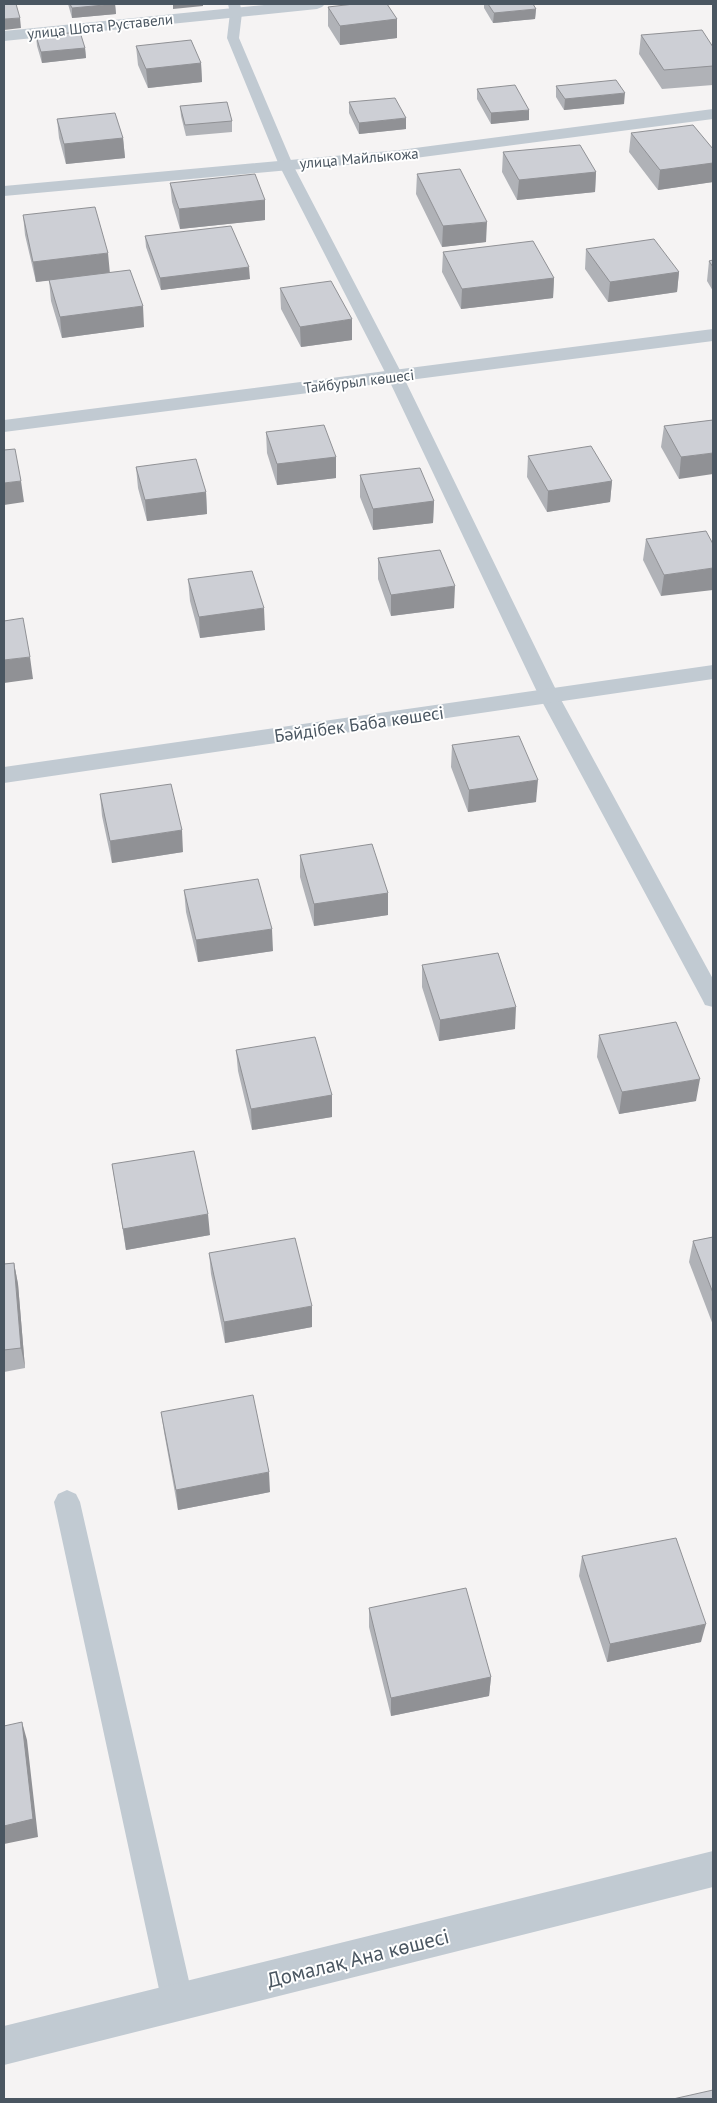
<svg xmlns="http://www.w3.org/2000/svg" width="717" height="2103" font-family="'PT Sans',sans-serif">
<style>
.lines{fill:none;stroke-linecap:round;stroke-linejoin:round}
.service{fill:#c1cad2;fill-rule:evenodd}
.minor{fill:#c1cad2;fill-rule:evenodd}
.wall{fill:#b0b2b7}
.shaded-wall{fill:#909195}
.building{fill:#cdcfd5;stroke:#909195}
.labels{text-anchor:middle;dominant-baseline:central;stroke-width:4;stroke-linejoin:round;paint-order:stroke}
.far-street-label{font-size:15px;fill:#4a5661;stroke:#fff}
.street-label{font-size:18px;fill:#4a5661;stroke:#fff}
.near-street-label{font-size:21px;fill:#4a5661;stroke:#fff}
</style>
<rect width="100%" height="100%" fill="#f5f3f3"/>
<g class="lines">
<path class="service" d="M228,4H240L242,13L239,38L293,165L403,376L559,696L713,979V1007L705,1005L702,999L539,696L387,376L279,165L227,38L230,13Z
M67,1490L76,1494L80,1502L194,2003L189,2014L178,2019L167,2014L162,2003L54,1502L58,1494Z"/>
<path class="minor" d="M274,4H325L322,7L317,9L4,41V31Z
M713,109V119L400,160L4,196V186L400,150Z
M713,329V341L4,432V420Z
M713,665V679L4,783V767Z
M713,1851V1887L4,2065V2026Z"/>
</g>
<path class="wall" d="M68,4H115L116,14L72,18Z
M484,4H533L536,9L535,19L493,23L484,8Z
M328,7L397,19V38L340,45L328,26Z
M641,35L713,47V85L662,89L639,54Z
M36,36L85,48L86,58L42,63L37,46Z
M136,46L201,63L202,82L148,88L138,65Z
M556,86L624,104L564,110L556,97Z
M477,89L529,120L491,124L477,99Z
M349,102L406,129L359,134L349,113Z
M180,106L232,121V132L186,136L181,116Z
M57,119L123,138L125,158L66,164L59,138Z
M631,133L713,149V182L658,190L629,152Z
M503,152L596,172L595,192L517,200L502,172Z
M417,174L486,242L442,247L416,194Z
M170,183L265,200V220L180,229L172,202Z
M23,215L110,273L144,327L62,338L51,301L49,280L36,282L25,235Z
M145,236L250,279L161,290L146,247Z
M586,249L679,272L677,292L608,302L585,269Z
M443,252L554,278L553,298L461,309L442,272Z
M713,260V291L707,281L709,261Z
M280,288L352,340L301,347L281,309Z
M713,420L679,479L661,447L664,426Z
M266,432L336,457V478L277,485L267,453Z
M528,456L612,481L610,502L547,512L527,477Z
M136,467L206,492L207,514L147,521L138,488Z
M360,475L434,501L433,523L373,530L360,497Z
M706,531L661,596L643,560L646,539Z
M378,558L454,608L391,616L378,579Z
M188,579L265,630L200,638L190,601Z
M452,745L536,802L468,812L451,767Z
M100,794L183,852L112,863L102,816Z
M300,855L388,893V915L314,926L300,877Z
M184,890L273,951L198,962L186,912Z
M422,965L515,1029L439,1041L422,987Z
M599,1035L696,1101L619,1114L597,1057Z
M236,1050L332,1095V1117L252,1130L238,1071Z
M112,1164L210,1235L126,1250Z
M713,1237V1325L689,1262L693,1241Z
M209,1253L312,1327L225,1343L211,1274Z
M14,1263L18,1284L25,1368L4,1372V1264Z
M161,1412L270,1492L178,1510L164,1432Z
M582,1556L701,1642L607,1662L579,1576Z
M369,1608L491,1677L489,1696L391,1716L369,1627Z"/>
<path class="shaded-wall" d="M115,4L116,14L72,18V8Z
M173,4H203V6L173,9Z
M536,9L535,19L493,23L494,13Z
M20,18L21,28L4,30V19Z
M397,19V38L340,45V26Z
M85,48L86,58L42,63L41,52Z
M201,63L202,82L148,88L146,69Z
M625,93L624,104L564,110L565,99Z
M529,110V120L491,124V113Z
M406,118V129L359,134V123Z
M123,138L125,158L66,164L64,144Z
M713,163V182L658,190L660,170Z
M596,172L595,192L517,200L519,180Z
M265,200V220L180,229L179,209Z
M487,222L486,242L442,247L443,226Z
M108,253L110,274L36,282L33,262Z
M249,267L250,279L161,290L160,278Z
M679,272L677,292L608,302L610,282Z
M554,278L553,298L461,309L462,289Z
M143,306L144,327L62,338L60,317Z
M352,319V340L301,347L300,327Z
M713,453V474L679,479L681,457Z
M336,457V478L277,485V464Z
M21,481L24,502L4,505V483Z
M612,481L610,502L547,512L548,491Z
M206,492L207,514L147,521L145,500Z
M434,501L433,523L373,530V509Z
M713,568V590L661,596L664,575Z
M455,586L454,608L391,616V595Z
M264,608L265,630L200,638L199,617Z
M30,657L33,679L4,683V660Z
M538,780L536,802L468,812L469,790Z
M182,830L183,852L112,863L110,841Z
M388,893V915L314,926V904Z
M272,929L273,951L198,962L196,940Z
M516,1007L515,1029L439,1041L440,1020Z
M700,1079L696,1101L619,1114L622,1092Z
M332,1095V1117L252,1130L251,1109Z
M208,1214L210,1235L126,1250L123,1229Z
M14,1263L18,1284L25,1368L21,1348Z
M312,1306V1327L225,1343L224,1322Z
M269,1472L270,1492L178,1510L176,1490Z
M706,1624L701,1642L607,1662L610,1644Z
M491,1677L489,1696L391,1716V1698Z
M22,1722L27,1740L38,1837L4,1844V1826Z"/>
<path class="building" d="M4,4H16L20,18L4,19Z
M70,4H115L72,8Z
M354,4H387L397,19L340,26L328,7Z
M488,4H533L536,9L494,13Z
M702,30L713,47V66L664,70L641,35Z
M80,32L85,48L41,52L36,36Z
M191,40L201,63L146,69L136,46Z
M616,80L625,93L565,99L556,86Z
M515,85L529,110L491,113L477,89Z
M395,98L406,118L359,123L349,102Z
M227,102L232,121L185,125L180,106Z
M115,113L123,138L64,144L57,119Z
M693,125L713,149V163L660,170L631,133Z
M580,145L596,172L519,180L503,152Z
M460,169L487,222L443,226L417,174Z
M255,174L265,200L179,209L170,183Z
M95,207L108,253L33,262L23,215Z
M231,226L249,267L160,278L145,236Z
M654,239L679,272L610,282L586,249Z
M533,241L554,278L462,289L443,252Z
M713,260V267L709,261Z
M130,270L143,306L60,317L49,280Z
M331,281L352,319L300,327L280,288Z
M713,420V453L681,457L664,426Z
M324,425L336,457L277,464L266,432Z
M591,446L612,481L548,491L528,456Z
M15,449L21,481L4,483V450Z
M196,459L206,492L145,500L136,467Z
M420,468L434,501L373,509L360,475Z
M706,531L713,544V568L664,575L646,539Z
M440,550L455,586L391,595L378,558Z
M252,571L264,608L199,617L188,579Z
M23,618L30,657L4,660V621Z
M519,736L538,780L469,790L452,745Z
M171,784L182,830L110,841L100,794Z
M372,844L388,893L314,904L300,855Z
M258,879L272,929L196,940L184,890Z
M498,953L516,1007L440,1020L422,965Z
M676,1022L700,1079L622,1092L599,1035Z
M315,1037L332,1095L251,1109L236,1050Z
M194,1151L208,1214L123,1229L112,1164Z
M713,1237V1293L693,1241Z
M295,1238L312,1306L224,1322L209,1253Z
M14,1263L21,1348L4,1350V1264Z
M253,1395L269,1472L176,1490L161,1412Z
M676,1538L706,1624L610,1644L582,1556Z
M466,1588L491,1677L391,1698L369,1608Z
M22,1722L33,1819L4,1826V1726Z
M713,2090V2099H673Z"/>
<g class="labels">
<g class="far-street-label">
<text transform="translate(100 26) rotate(-6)">улица Шота Руставели</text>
<text transform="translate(359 158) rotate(-5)">улица Майлыкожа</text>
<text transform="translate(359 381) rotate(-7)">Тайбурыл көшесі</text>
</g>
<g class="street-label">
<text transform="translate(359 724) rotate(-8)">Бәйдібек Баба көшесі</text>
</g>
<g class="near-street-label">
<text transform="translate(358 1958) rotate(-14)">Домалақ Ана көшесі</text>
</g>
</g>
<rect width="717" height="2103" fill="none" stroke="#4a5661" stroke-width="10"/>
</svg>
